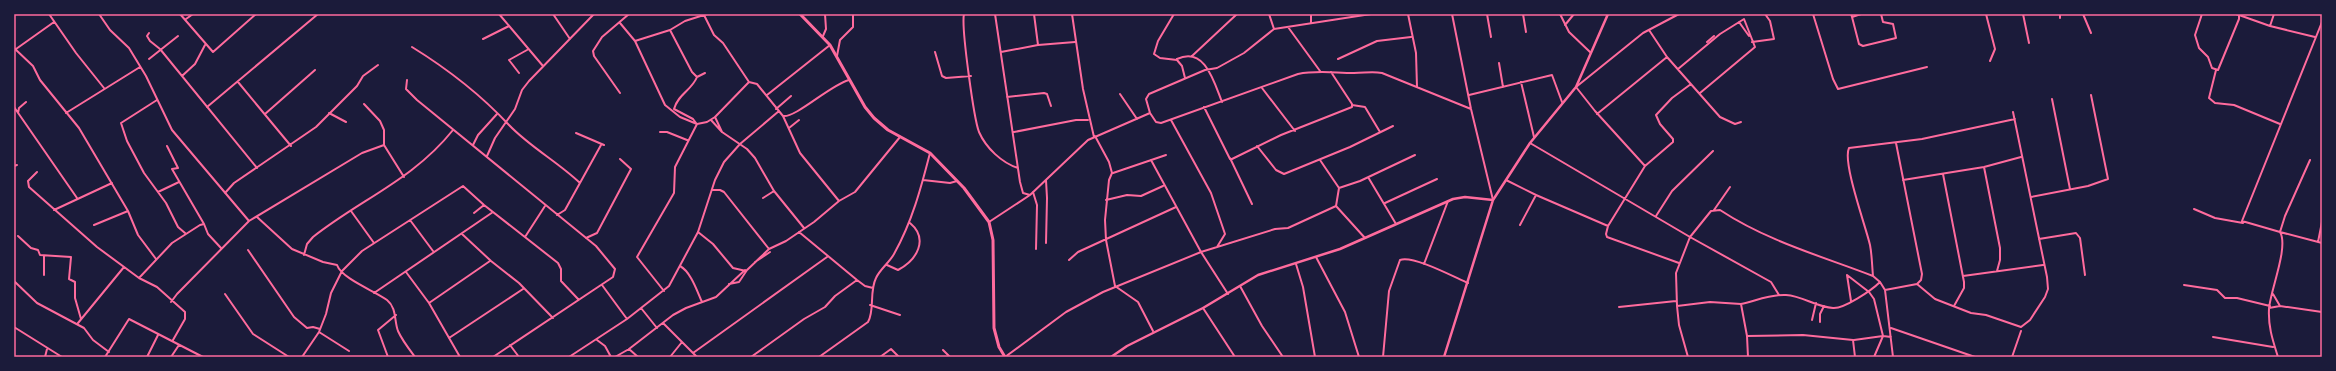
<svg xmlns="http://www.w3.org/2000/svg" width="2336" height="371" font-family="'Space Grotesk',sans-serif">
<style>
.lines{fill:none;stroke-linecap:round;stroke-linejoin:round}
.minor{stroke:#ff6b9d;stroke-width:2}
.tertiary{stroke:#ff6b9d;stroke-width:2.5}
.primary{stroke:#ff6b9d;stroke-width:3}
.neatline{fill:none;stroke:#ff6b9d;stroke-width:1.5}
</style>
<rect width="100%" height="100%" fill="#1b1b3a"/>
<g class="lines">
<path class="minor" d="M49,14L76,53L104,88
M99,14L110,30L129,48L146,76L172,130L249,221
M180,14L213,52L256,14
M499,14L543,66
M553,14L570,39
M964,14C961,27 974,119 979,132C986,148 1002,163 1018,168
M995,14L1020,182L1023,193L1030,195
M1034,14L1038,45
M1072,14L1083,89L1094,137
M1174,14L1158,41L1154,54L1160,58L1177,60L1182,66L1185,78
M1269,14L1274,29
M1311,14V23
M1371,14L1274,29L1244,53L1217,68L1205,70L1149,94L1146,99L1150,113L1156,122L1161,123L1298,74C1317,70 1335,73 1354,73C1365,73 1372,71 1382,73L1471,109
M1408,14L1416,53L1417,87
M1452,14L1471,109L1493,200
M1487,14L1491,37
M1523,14L1526,32
M1560,14L1569,32L1590,52
M1813,14L1833,79L1838,89L1927,67
M1851,14L1852,17L1861,14
M1986,14L1995,49L1990,61
M2023,14L2029,43
M2060,14V18
M2083,14L2091,33
M2202,14L2195,35L2199,48L2208,57L2212,68L2218,70L2239,19V15L2236,14
M704,15L714,35L723,43L749,82L757,84L783,116L800,153L839,201
M2239,15L2270,26L2274,14
M1852,17L1859,44L1863,46L1896,38L1893,24L1883,22L1881,14
M186,19L193,14
M1739,22L1749,36
M620,23L635,41L665,105L680,117L697,124L707,122L715,117L749,82
M1565,25L1574,14
M2270,26L2315,37
M1288,27L1320,71
M670,30L692,72L697,77L705,73
M1649,30L1667,57L1720,117L1735,124L1741,122
M149,33L147,36L150,41L160,49L257,168
M823,36L826,29L825,14
M483,39L509,26
M635,41L670,30L685,21L707,14
M1707,42L1714,36
M1752,42L1774,39L1770,21L1765,14
M412,47C446,68 481,95 509,125C530,147 558,162 580,183
M14,48L33,66L40,80L79,128L128,211L138,235L156,259
M16,49L54,22
M935,52L942,76L946,78L971,76
M1001,52L1038,45L1075,42
M837,56L840,40L853,27V14
M1192,56L1237,14
M149,59L178,36
M1177,59C1205,46 1214,82 1222,102
M1338,59L1377,41L1411,37
M1499,63L1503,87
M1678,69L1720,34L1744,19L1755,47L1700,93
M2216,70L2209,98L2215,103L2234,105L2280,124
M519,73L509,60L527,50
M182,76L195,64L205,45
M407,80L406,89L417,100L596,246L615,269L613,277L493,357
M238,82L291,146
M1521,82L1534,137
M1262,88L1295,131
M620,93L594,56L593,51L602,37L629,14
M1120,94L1137,119
M767,95L830,45
M1469,95L1552,75L1562,102
M1007,97L1044,93L1047,94L1051,106
M2052,99L2070,189
M157,100L121,123L127,141L144,173L166,203L178,227L185,233
M364,104L380,121L384,130V145L404,177
M1352,105L1365,107L1380,132
M14,107L77,198
M207,107L318,14
M1204,107L1230,159H1232L1281,135L1352,107V104L1331,72
M776,109L791,96
M18,113L19,108L26,102
M66,113L140,67
M329,113L346,122
M265,114L315,70
M1597,114L1667,57
M783,116C796,118 830,85 849,80
M715,117L722,132
M711,120L722,132L747,149L755,158L774,191L804,228
M1171,120L1211,193L1225,234L1217,247
M696,123L693,119L674,109C678,94 692,90 697,77
M789,128L799,120
M660,132H667L687,140
M1014,132L1076,120H1088
M576,133L604,145
M1095,136L1109,162L1112,173L1109,180L1105,220L1106,240L1115,286L1138,302L1153,331
M1530,143L1690,237L1711,211L1720,210C1767,241 1821,256 1873,276L1880,282L1885,290L1893,357
M1896,143L1922,274L1921,280L1917,284
M473,145L478,135L497,114
M167,146L178,168L172,169L204,224
M1257,146L1276,170L1284,174L1350,147L1393,126
M487,156L495,138L515,109L522,90L529,81L594,14
M1230,158L1252,204
M1151,160L1201,252L1228,294
M1320,160L1339,188L1336,206L1365,238
M14,166L17,165
M1645,166L1673,142V139L1660,124L1656,115L1672,98L1691,84
M1984,167L2000,248V260L1997,271
M37,172L28,181L29,187L97,247L139,278L157,287L185,312V319L173,340
M1113,173L1166,155
M1943,174L1964,282V288L1954,306
M1368,177L1396,224
M923,180L950,183L957,181
M1506,180L1536,195L1608,226L1645,166L1595,111L1576,87L1643,33L1679,14
M1903,180L1984,167L2021,157
M1339,188L1360,181L1415,155
M713,190H720L724,192L769,249
M158,192L179,182
M1033,192L1037,205L1036,249
M225,193L234,183L316,127L357,86L363,76L378,65
M2031,197L2088,186L2108,179L2091,95
M763,198L774,191
M1106,200L1127,195L1141,196L1163,186
M1385,203L1437,179
M2194,209L2215,218L2243,223
M54,210L112,183
M1714,210L1730,187
M351,211L374,243
M474,213L484,205
M557,215L565,210L601,145
M1656,216L1672,191L1713,151
M257,217L292,249L323,262L337,265C342,279 375,291 387,300C397,308 394,321 398,331C402,340 409,349 415,357
M410,220L433,251
M989,222L1030,195L1088,140L1150,113
M94,225L128,211
M1520,225L1536,195
M1608,226L1606,234L1607,237L1679,263
M698,232L713,244L733,268L746,271L769,249L786,241L814,222L839,201L855,192L900,137
M799,232L857,280L865,286L873,288
M2280,232L2285,216L2310,160
M2280,232L2322,243
M462,234L491,261L519,283L553,318
M18,236L31,248L38,250L40,255L71,257L69,279L75,282V298L81,319
M525,237L545,206
M586,238L597,233L631,169L620,159
M2039,239L2076,233L2080,238L2085,275
M2318,242L2322,222
M1046,243L1047,198L1046,180
M248,250L294,317L307,328L313,327L320,329
M304,255L307,244L313,237C361,199 413,180 453,130
M44,256V275
M1316,257L1345,312L1359,357
M1069,260L1078,252L1176,207
M755,262L770,252
M1296,264L1303,287L1315,357
M1424,264L1448,201
M887,265L898,270C917,260 929,239 910,223
M680,266C691,272 697,291 702,302
M406,272L429,303L460,357
M1847,275L1869,292L1874,299L1883,336L1891,337
M1847,275L1851,301
M1873,276C1872,266 1872,255 1870,245C1866,227 1842,162 1849,148L1922,139L2015,119
M1963,276L2043,265
M139,278L172,243L200,225L204,224L208,234L221,248
M14,281L37,303L84,328L93,340L109,352
M729,284L739,282L747,270
M602,285L627,319
M2184,285L2217,290L2225,298H2237L2270,306
M1240,286L1262,326L1283,357
M1885,290L1917,284L1935,299L1971,313L1986,315L2021,327L2030,320L2045,297L2048,289L2047,277L2013,112
M664,291L637,257L674,193L675,167L697,124
M374,293L493,212
M225,294L253,334L289,357
M2273,294L2280,306L2322,312
M171,302L177,294L249,221L362,153L384,145
M429,303L490,261
M1741,304C1755,301 1772,294 1786,295C1803,296 1816,307 1833,308C1844,309 1872,290 1880,282
M870,305L900,315
M1677,306L1679,325L1688,357
M1619,307L1676,301
M641,308L657,328
M1203,308L1235,357
M2269,308L2280,306
M1812,320L1816,303
M1820,322V314L1824,306
M78,323L124,267
M663,323L697,357
M14,327L62,357
M1891,328L1975,357
M319,332L349,351
M1747,336L1803,335L1853,340L1855,357
M2213,337L2273,347
M449,338L523,289
M597,340L605,346L611,357
M1854,340L1883,336L1874,357
M510,345L519,357
M629,349L638,357
M943,350L950,357
M693,353L827,257
M45,357L47,349
M105,357L129,319L203,357
M147,357L158,335
M171,357L179,345
M302,357L319,332L326,314L331,293L342,271L362,251L463,186L484,205L558,263L561,269V281L578,299
M388,357L378,330L396,315
M569,357L627,319L669,286L698,232L715,180L724,162L740,144L779,111
M615,357L629,349L673,315L686,308L716,297L745,270
M670,357L682,342
M751,357L804,319L825,307L835,296L857,280
M819,357L868,322C875,310 869,292 876,278C880,269 889,263 894,254C912,222 921,188 930,153
M880,357L891,349L899,357
M1005,357L1066,312L1103,292L1201,252L1275,229L1288,228L1336,206
M1383,357L1389,291L1400,260C1413,255 1454,277 1468,283
M1748,357L1747,336L1741,304L1710,302L1677,306L1676,273L1690,237L1771,282L1779,295
M2012,357L2021,331
M2278,357C2273,341 2268,327 2269,309C2270,291 2289,247 2280,232L2242,221L2322,22"/>
<path class="tertiary" d="M1111,357L1127,346L1203,308L1258,275L1340,249L1453,199L1465,197L1493,200
M1444,357L1493,200L1530,143L1576,87L1608,14"/>
<path class="primary" d="M800,14L830,45L865,107L874,118L888,130L930,153L964,188L989,222L993,240L994,328L999,347L1005,357"/>
</g>
<rect width="2336" height="371" fill="none" stroke="#1b1b3a" stroke-width="30"/>
<rect x="15" y="15" width="2306" height="341" class="neatline"/>
</svg>
